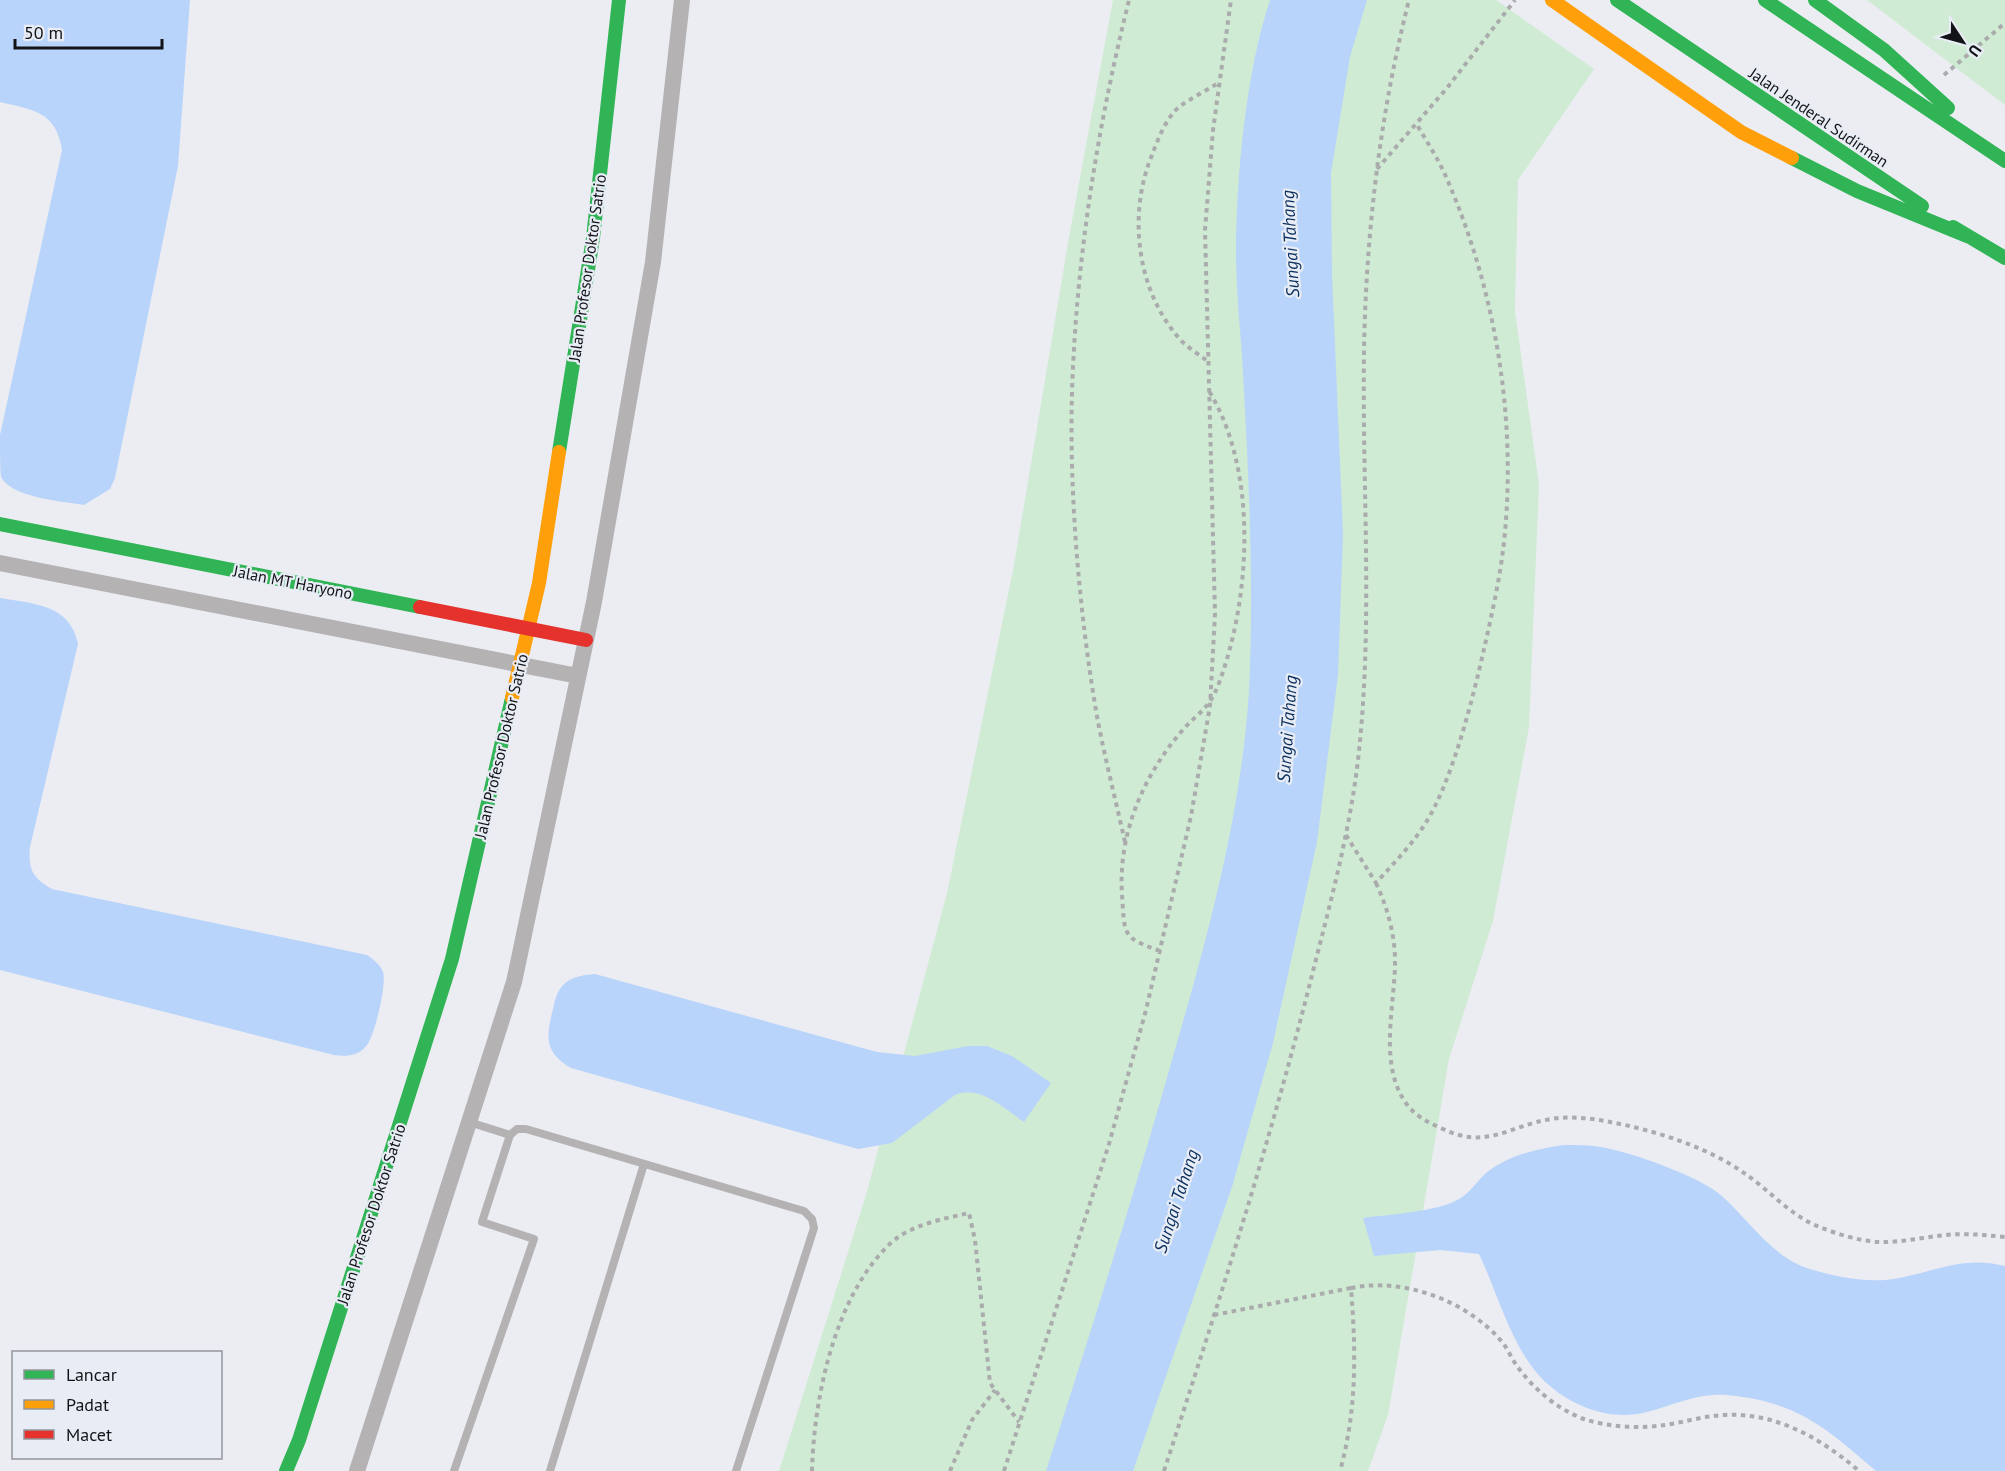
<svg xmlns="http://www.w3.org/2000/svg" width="2005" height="1471" font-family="'PT Sans',sans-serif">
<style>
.green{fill:#d0ebd3}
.water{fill:#b9d4fa}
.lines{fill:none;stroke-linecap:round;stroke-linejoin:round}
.path{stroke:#aaabac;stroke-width:4;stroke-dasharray:4.5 4.5;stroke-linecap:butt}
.lane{stroke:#b4b2b3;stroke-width:8}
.street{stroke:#b4b2b3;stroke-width:16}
.fast{stroke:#30b455;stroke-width:14}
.slow{stroke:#ff9f0a;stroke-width:14}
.jam{stroke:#e5322d;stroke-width:14}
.labels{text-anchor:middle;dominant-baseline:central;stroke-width:4.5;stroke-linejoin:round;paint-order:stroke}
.street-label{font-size:16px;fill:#121316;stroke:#e8ecf5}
.water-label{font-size:18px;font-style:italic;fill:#0b305e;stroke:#e8ecf5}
</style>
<rect width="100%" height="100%" fill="#ebedf2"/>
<path class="green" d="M1113,0H1496L1594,69L1518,180L1515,311L1539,485L1529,727L1493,921L1449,1059L1388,1415L1368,1471H779L866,1195L947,893L1014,565L1069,237Z
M1867,0H2005V105Z"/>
<path class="water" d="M0,0H190L178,166L115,478L110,489L84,505C62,501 12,498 1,477C0,467 0,447 0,435L62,150C56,111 33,110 0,102Z
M1270,0H1367L1350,57L1331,173L1332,273L1343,534L1338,675L1317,842L1273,1043L1232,1187L1133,1471H1046C1090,1334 1133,1198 1172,1060C1207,939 1241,817 1249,691C1254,586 1249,479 1243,374C1241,334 1236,294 1236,254C1236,178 1246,71 1270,0Z
M0,598C34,604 70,604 78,644L30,847C28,870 33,878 52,889L367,955C374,960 380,964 383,972C387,984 375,1034 367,1045C359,1056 346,1057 334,1055L0,970Z
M595,974L877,1052L915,1056L968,1046H987L1012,1056L1051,1083L1024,1122C1003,1108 981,1085 955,1095L892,1143L858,1149L571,1068C544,1052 546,1037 553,1009C555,1000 557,991 564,984C573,976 584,975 595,974Z
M1564,1145C1576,1145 1589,1145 1601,1147C1631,1152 1699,1176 1722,1196C1751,1222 1773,1259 1813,1270C1838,1277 1868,1283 1894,1279C1935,1272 1962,1255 2005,1266V1471H1876C1825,1427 1796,1401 1726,1395C1694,1392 1667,1409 1637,1414C1601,1420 1559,1400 1536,1372C1509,1339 1497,1292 1479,1254L1440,1250L1374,1256L1363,1218C1390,1214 1437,1212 1459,1199C1470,1193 1477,1181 1486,1173C1509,1155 1536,1149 1564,1145Z"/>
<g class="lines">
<path class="path" d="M1944,75L2005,23
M1377,169L1447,88L1515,0
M1206,360C1197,353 1185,346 1178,337C1136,288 1128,213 1152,155C1158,139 1166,118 1179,107C1191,98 1206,91 1218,83
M1346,835L1376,883C1393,864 1411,846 1425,824C1452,782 1473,698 1484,649C1492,614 1500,578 1504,542C1517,420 1496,292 1447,179C1439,160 1427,142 1416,123
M1125,842C1116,802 1106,762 1098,722C1080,621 1069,496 1072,393C1076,261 1097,129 1129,0
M1376,883C1387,907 1394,931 1395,957C1396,1004 1376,1067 1409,1107C1418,1118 1430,1123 1443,1129C1487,1150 1508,1126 1551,1119C1570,1116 1591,1118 1610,1122C1653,1130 1708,1147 1744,1173C1768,1189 1790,1215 1817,1226C1837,1234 1861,1242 1883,1242C1904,1242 1925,1237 1946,1235C1966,1233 1985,1235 2005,1237
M1160,951C1121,937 1125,935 1122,895C1118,835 1142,778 1181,732C1198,712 1209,710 1219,683C1251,597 1258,471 1209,391
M1351,1288C1404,1277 1468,1301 1503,1343C1509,1351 1513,1362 1520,1370C1536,1391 1559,1410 1584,1419C1608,1427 1640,1429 1665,1425C1685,1422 1704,1416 1724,1415C1775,1412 1821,1438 1859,1471
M1214,1315L1351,1288C1356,1351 1357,1410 1340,1471
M812,1471C814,1397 835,1294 892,1242C913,1224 943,1219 969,1213L975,1240L990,1383L1019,1422
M950,1471L972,1420L995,1390
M1004,1471L1109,1144L1146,1010L1191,816L1210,706L1215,614L1205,230L1213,130L1231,0
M1164,1471C1217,1308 1269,1146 1311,979C1330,904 1351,828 1359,751C1373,618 1362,484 1364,351C1366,233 1380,114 1409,0"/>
<path class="lane" d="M469,1122L510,1135
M454,1471L534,1239L482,1222L510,1135L517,1129H526L804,1211L812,1219L814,1228L736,1471
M550,1471L644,1164"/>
<path class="street" d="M0,563L578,676
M357,1471L514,982L594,602L653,262L682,0"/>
<path class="fast" d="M1617,0L1922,206
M1765,0L2005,161
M1815,0L1884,50L1948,108
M1792,158L1857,191L1967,236
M1953,227L2005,258
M559,452L593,238L619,0
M0,524L420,607
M286,1471L299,1440L452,959L512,698"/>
<path class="slow" d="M1552,0L1741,132L1792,158
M512,698L539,583L559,452"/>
<path class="jam" d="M420,607L586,640"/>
</g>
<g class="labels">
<g class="street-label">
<text transform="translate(1819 117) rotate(34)">Jalan Jenderal Sudirman</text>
<text transform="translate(587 268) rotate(-82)">Jalan Profesor Doktor Satrio</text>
<text transform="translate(293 582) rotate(11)">Jalan MT Haryono</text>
<text transform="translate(501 746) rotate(-77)">Jalan Profesor Doktor Satrio</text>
<text transform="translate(371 1214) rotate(-72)">Jalan Profesor Doktor Satrio</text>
</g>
<g class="water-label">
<text transform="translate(1290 244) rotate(-93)">Sungai Tahang</text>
<text transform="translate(1287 729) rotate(-86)">Sungai Tahang</text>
<text transform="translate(1176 1201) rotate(-72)">Sungai Tahang</text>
</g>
</g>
<rect x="12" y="1351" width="210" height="108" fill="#e8ecf5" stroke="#92959c" stroke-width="1.5"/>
<rect x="24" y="1370" width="30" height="9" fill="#30b455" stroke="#92959c" stroke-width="1.5"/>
<text x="66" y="1381" font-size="18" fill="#121316">Lancar</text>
<rect x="24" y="1400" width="30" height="9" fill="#ff9f0a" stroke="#92959c" stroke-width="1.5"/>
<text x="66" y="1411" font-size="18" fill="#121316">Padat</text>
<rect x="24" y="1430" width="30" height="9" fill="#e5322d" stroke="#92959c" stroke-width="1.5"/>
<text x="66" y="1441" font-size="18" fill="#121316">Macet</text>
<g transform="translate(1963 42) rotate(126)" stroke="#e8ecf5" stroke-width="4.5" paint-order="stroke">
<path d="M0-4.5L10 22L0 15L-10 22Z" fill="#121316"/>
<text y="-9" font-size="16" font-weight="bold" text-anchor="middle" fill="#121316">U</text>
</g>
<path d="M15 39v9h147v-9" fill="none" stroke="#121316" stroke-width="3"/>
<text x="24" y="39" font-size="18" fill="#121316" stroke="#e8ecf5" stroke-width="4.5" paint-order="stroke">50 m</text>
</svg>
